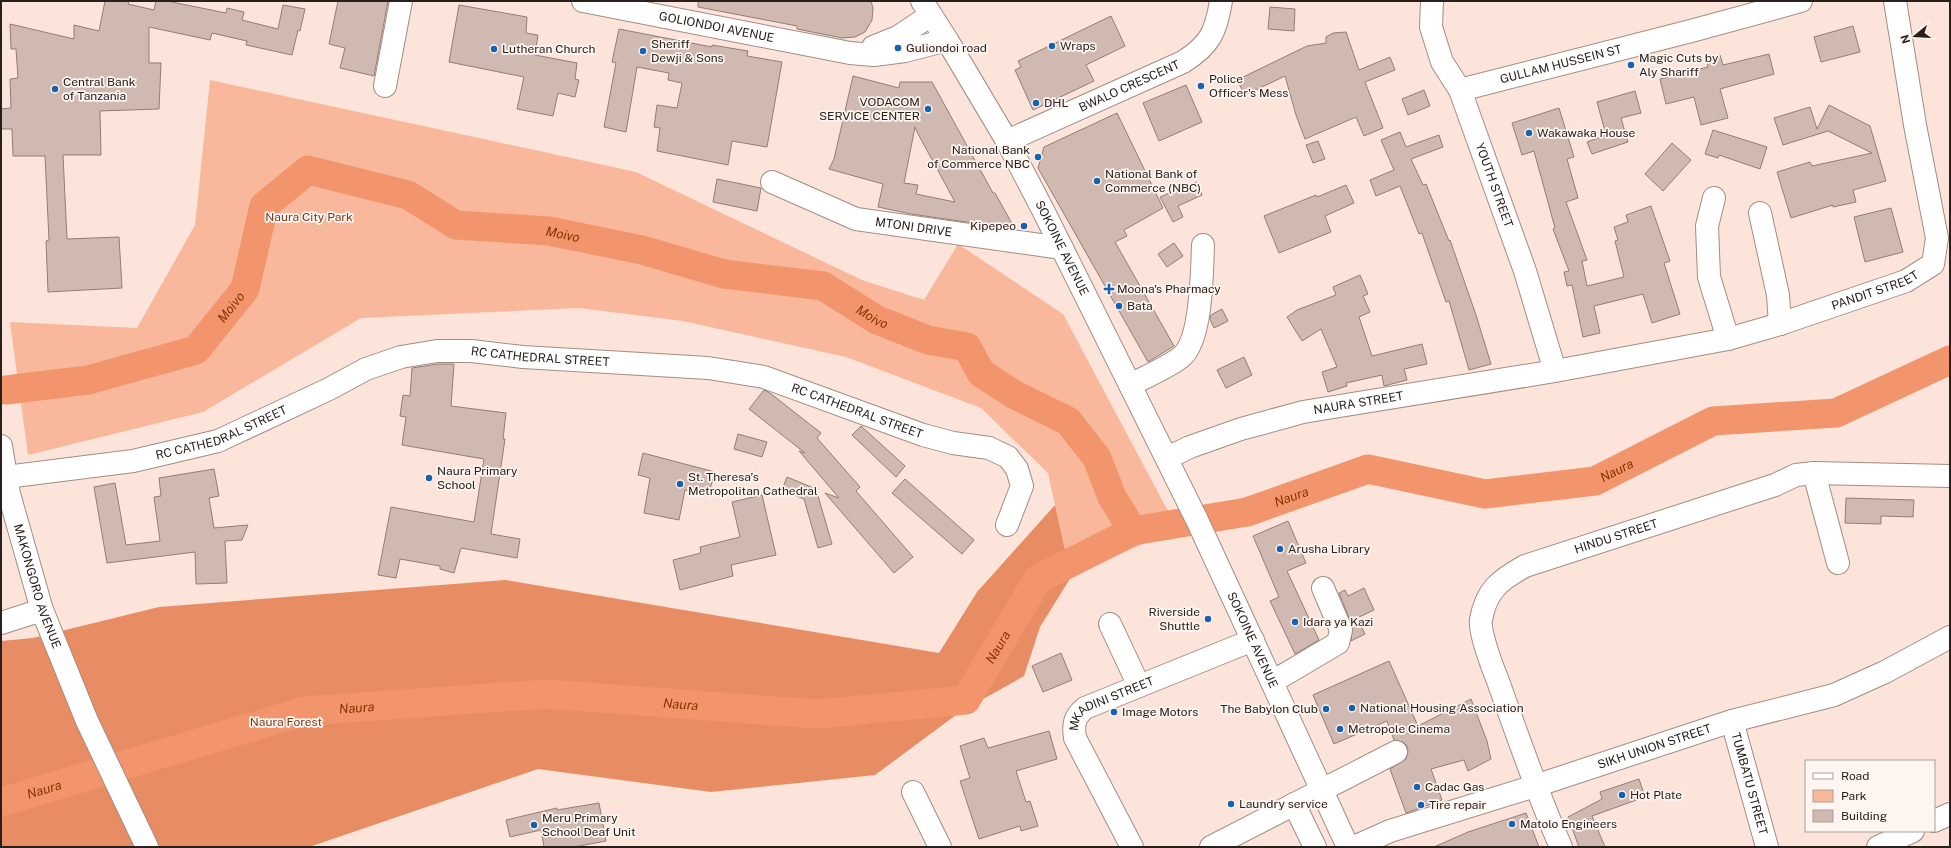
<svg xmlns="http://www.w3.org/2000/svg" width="1951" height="848" font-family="'Public Sans',sans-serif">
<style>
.green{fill:#f9b79b}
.forest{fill:#e88c63}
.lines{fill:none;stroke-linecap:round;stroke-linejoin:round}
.river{stroke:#f3956c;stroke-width:29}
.building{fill:#cfb9b0;stroke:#937e75;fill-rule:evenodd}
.minor-casing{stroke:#a28d84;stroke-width:24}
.major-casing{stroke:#a28d84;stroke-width:24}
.minor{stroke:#fff;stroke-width:22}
.major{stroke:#fff;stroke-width:22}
.poi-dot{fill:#1761b0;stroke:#fef5f1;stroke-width:1.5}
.labels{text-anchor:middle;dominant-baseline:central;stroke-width:3.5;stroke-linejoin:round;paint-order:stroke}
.street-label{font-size:12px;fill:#29201d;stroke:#fef5f1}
.poi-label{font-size:12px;fill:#29201d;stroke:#fef5f1;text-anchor:start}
.park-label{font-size:12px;fill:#763a1e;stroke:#fef5f1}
.water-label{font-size:13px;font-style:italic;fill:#853301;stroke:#fef5f1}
</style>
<rect width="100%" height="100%" fill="#fce4da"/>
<path class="green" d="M210,80L636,172L862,280L924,300L958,244L1063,314L1177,528L1071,577L1048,473L981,408L846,357L683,321L579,308L361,318L203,412L28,455L10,322L137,328L195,225Z"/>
<path class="forest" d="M1055,505L1071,577L1040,627L1024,676L960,712L875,775L711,792L538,769L309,847H1V641L33,638L159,607L505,580L939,653L977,592Z"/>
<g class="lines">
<g class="river">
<path id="s1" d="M6,390L88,380L196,350L245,289L264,206L308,170L408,195L456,225L549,231L642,250L724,274L823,286L877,320L928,340L967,347L981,373L1015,395L1068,421L1097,458L1112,497L1133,531"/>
<path id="s2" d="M1,802L305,711L546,694L817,714L966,700L1038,579L1133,531L1247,512L1368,469L1485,494L1595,481L1713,421L1836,413L1950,360"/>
</g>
</g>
<path class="building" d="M105,1H129L128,4L154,10L156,1H167L226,13L227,8L244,12L242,20L278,29L283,5L305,9L300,31L298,30L292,55L246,45L247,41L212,33L210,40L149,27V63H161L159,109L100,111L101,155H63L67,239L119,237L122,288L48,292L46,241L49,240L45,156H13L12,129H1V109L11,108L10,79L18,78L16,49H11L10,24L74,39V25L99,31Z
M338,1H388L374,76L340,68L345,48L329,44Z
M698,1H871L873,8L872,20L865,32L855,37L842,38L797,29V26L698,7Z
M459,5L527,17L526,33L538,35L535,55L577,63L575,79L579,80L575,97L558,93L553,116L517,109L524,77L449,62Z
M1270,7L1295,9L1294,31L1268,29Z
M1111,16L1125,46L1086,65L1094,81L1033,110L1015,70L1021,67L1018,61Z
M1853,26L1860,52L1821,62L1814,37Z
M619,29L712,47V45L748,51L747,56L782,62L767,147L732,141L728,165L657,151L660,128L654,127L657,105L677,108L682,83L668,80L669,73L637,67L626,132L604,127L616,63L612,62Z
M1346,32L1359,70L1390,57L1395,70L1365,82L1383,128L1364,136L1356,117L1305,139L1296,115L1285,76L1245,95L1237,80L1307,46L1326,43V37L1333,33Z
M1769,54L1774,74L1720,89L1728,118L1701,125L1694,97L1666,104L1660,79L1708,67L1706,58L1720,55L1723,65Z
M853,76L899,88L900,82H932L993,193H995L1015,229L911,214L878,207L883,184L829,169L834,159ZM915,127L917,132L955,202L916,194L918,185L904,183Z
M1186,85L1202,122L1159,141L1143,103Z
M1424,90L1430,106L1408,115L1402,99Z
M1635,91L1641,113L1621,118L1628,142L1592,154L1587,142L1606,135L1597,102Z
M1829,105L1870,126L1886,181L1853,190L1856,202L1833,207V205L1791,218L1777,172L1810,162L1812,166L1872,153L1828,131L1783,145L1774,118L1810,107L1817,129Z
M1559,108L1574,157L1567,159L1578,198L1566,202L1587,260L1582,261L1587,286L1624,277L1615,241L1618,240L1614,227L1628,222L1626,215L1651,206L1670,261L1664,263L1680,314L1652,323L1643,294L1594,306L1600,333L1583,337L1572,285L1567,286L1564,272L1569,271L1553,229L1555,228L1534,151L1522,155L1512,123Z
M1117,113L1163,208L1124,230L1127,236L1115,242L1174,346L1148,362L1038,168L1044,147Z
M1713,130L1767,147L1760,169L1719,155L1718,158L1705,154Z
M1400,132L1406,147L1439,135L1443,147L1411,159L1423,185L1426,184L1449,241L1450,240L1476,315L1491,364L1469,370L1449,301L1446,302L1422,233L1419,234L1400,186L1376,196L1370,180L1394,170L1381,140Z
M1318,141L1325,159L1313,163L1306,145Z
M1672,143L1691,160L1663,191L1645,174Z
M717,179L761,188L757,211L713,202Z
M1197,182L1202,195L1178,206L1183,217L1173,222L1160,197Z
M1346,185L1354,203L1325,216L1331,232L1279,253L1264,216L1316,195L1317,197Z
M1891,208L1903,252L1865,262L1854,217Z
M1174,243L1183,256L1167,267L1158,254Z
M1360,275L1368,294L1363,296L1370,312L1359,317L1372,356L1422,344L1427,364L1404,369L1407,380L1384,386L1382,375L1346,383L1347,386L1328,392L1322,372L1337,367L1321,329L1302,341L1287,317L1297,310L1336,295L1333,287Z
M1222,309L1228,321L1214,328L1210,319L1211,315Z
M1244,357L1252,375L1226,388L1217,370Z
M438,364H454L451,406L506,413L503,439H505L491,534L520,539L517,558L461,548L454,573L440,569V566L400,559L396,578L378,575L391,507L474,522L484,459L402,445L406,417L400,416L403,395L410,396L412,368Z
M764,390L770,393L821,433L817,438L860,487L856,491L913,557L894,573L825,493L839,498L799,451L805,453L749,409Z
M861,426L905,466L896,477L852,435Z
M738,434L767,442L762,457L734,449Z
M643,453L715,472L708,496L685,490L679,520L644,513L650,478L638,475Z
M214,469L219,496L209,498L214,528L248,525L242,540L225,541L227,583L196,584L195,552L107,563L94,487L115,483L126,545L160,541L154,497L161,496L159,478Z
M787,477L816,489L832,544L818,548L804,499L782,490Z
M905,479L974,540L962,554L892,493Z
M762,495L776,555L731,565L733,576L680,590L673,560L701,553L700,547L740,537L732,502Z
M1846,498L1914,500L1913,517L1881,516V524L1845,523Z
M1288,521L1306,563L1287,571L1319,640L1295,654L1270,601L1279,597L1253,536Z
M1364,588L1374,610L1357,618L1365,634L1351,641L1352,625L1339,593L1345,590L1348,596Z
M1061,653L1072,680L1043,692L1032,666Z
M1389,661L1418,726L1471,699L1487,741L1491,759L1468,771L1464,760L1431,769L1442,800L1406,813L1390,769L1406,759L1408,752L1407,746L1403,742L1394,740L1387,721L1334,744L1313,695Z
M1049,731L1057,759L1016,771L1026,802L1030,801L1038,826L1021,831L1020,826L979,839L960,781L970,778L960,746L984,738L988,748Z
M1639,779L1645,797L1592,816L1605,847H1579L1568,817L1602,799L1600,792Z
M599,803L606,841L574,847H544L541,830L510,837L506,820L557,808V810Z
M1526,813L1539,847H1434L1468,832Z"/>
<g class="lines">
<defs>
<g id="minor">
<path id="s3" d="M583,1L850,53L874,55L905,51L947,40"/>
<path id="s4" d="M1432,1L1431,27L1442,62L1460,90L1525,271L1555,371"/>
<path d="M873,47L898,37L931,15"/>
<path d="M385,86L401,1"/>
<path id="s5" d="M1460,90L1691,31L1801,1"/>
<path id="s6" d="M1007,141L1183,62C1210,45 1216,32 1221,1"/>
<path id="s7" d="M772,182L856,219L1062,248"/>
<path d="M1714,198L1707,226L1709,277L1728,339"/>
<path d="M1760,213L1778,295L1780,324"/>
<path d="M1130,385C1145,377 1169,367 1181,357C1202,341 1202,271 1203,245"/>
<path id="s8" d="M1,446L9,494L42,610L87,721L147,847"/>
<path id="s9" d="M1167,458L1190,447L1241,429L1303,412L1555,371L1728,339L1780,324L1906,281L1933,264L1937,238L1915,125L1895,1"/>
<path d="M1814,473L1838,563"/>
<path id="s10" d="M6,477L133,461L218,441L329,389L366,369L401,357L437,351H471L523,357L708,368L764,377L923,435L953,443L989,448L1008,457L1017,469L1022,486L1007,525"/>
<path d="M1,623L42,610"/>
<path d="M1110,624L1139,686"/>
<path d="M1272,682L1338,643L1341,630L1323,588"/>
<path id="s11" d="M1732,721L1767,847"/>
<path d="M913,792L940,847"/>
<path d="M1294,804L1315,847"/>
<path d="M1934,821L1950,814"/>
<path id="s12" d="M1132,847L1075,738C1073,725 1074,717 1085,708L1253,640"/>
<path d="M1211,847L1396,752"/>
<path id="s13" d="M1354,847L1390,831L1535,786L1732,721L1834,695L1885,672L1950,637"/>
<path id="s14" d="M1561,847C1537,793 1518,737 1498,681C1493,669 1479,632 1481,620C1486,590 1500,580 1525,566L1775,485L1796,475L1814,473L1950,476"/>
<path d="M1878,847L1913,831"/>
</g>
<g id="major">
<path id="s15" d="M922,1L947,40L1007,141L1045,214L1197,520L1348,847"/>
</g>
</defs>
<use href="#minor" class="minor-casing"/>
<use href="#major" class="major-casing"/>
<use href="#minor" class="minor"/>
<use href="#major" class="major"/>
</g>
<g class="poi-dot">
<circle cx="1052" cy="46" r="4"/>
<circle cx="898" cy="48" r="4"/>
<circle cx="494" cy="49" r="4"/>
<circle cx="643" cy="51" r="4"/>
<circle cx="1631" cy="65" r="4"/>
<circle cx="1201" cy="86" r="4"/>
<circle cx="55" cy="89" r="4"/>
<circle cx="1036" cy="103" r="4"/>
<circle cx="928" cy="109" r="4"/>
<circle cx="1529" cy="133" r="4"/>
<circle cx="1038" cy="157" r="4"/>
<circle cx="1097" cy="181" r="4"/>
<circle cx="1024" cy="226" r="4"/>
<path d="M1107 283h4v4h4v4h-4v4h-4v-4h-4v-4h4z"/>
<circle cx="1119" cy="306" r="4"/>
<circle cx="429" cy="478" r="4"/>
<circle cx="680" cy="484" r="4"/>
<circle cx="1280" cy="549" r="4"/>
<circle cx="1208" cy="619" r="4"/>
<circle cx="1295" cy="622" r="4"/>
<circle cx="1352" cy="708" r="4"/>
<circle cx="1326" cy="709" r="4"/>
<circle cx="1114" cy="712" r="4"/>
<circle cx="1340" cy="729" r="4"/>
<circle cx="1417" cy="787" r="4"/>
<circle cx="1622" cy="795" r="4"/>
<circle cx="1231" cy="804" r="4"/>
<circle cx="1421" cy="805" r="4"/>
<circle cx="1512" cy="824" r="4"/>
<circle cx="534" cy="825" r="4"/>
</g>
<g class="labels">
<g class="street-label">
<text stroke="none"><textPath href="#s3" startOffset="136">GOLIONDOI AVENUE</textPath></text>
<text stroke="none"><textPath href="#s5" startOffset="104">GULLAM HUSSEIN ST</textPath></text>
<text stroke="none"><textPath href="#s6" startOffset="134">BWALO CRESCENT</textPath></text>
<text stroke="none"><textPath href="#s4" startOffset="197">YOUTH STREET</textPath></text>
<text stroke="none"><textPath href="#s7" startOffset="150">MTONI DRIVE</textPath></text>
<text stroke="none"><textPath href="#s15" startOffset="284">SOKOINE AVENUE</textPath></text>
<text stroke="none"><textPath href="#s9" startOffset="730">PANDIT STREET</textPath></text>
<text stroke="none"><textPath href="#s10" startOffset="557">RC CATHEDRAL STREET</textPath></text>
<text stroke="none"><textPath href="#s9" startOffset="200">NAURA STREET</textPath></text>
<text stroke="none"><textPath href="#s10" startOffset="881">RC CATHEDRAL STREET</textPath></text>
<text stroke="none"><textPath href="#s10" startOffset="221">RC CATHEDRAL STREET</textPath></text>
<text stroke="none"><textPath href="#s14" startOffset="410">HINDU STREET</textPath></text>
<text stroke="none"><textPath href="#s8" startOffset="145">MAKONGORO AVENUE</textPath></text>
<text stroke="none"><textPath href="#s15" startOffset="720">SOKOINE AVENUE</textPath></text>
<text stroke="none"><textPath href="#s12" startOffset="180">MKADINI STREET</textPath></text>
<text stroke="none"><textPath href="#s13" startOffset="317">SIKH UNION STREET</textPath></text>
<text stroke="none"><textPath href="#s11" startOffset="65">TUMBATU STREET</textPath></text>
</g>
<g class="poi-label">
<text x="651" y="44">Sheriff<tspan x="651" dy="14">Dewji &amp; Sons</tspan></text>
<text x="1060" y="46">Wraps</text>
<text x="906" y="48">Guliondoi road</text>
<text x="502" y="49">Lutheran Church</text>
<text x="1639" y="58">Magic Cuts by<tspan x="1639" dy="14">Aly Shariff</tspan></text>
<text x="1209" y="79">Police<tspan x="1209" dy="14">Officer's Mess</tspan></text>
<text x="63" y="82">Central Bank<tspan x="63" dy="14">of Tanzania</tspan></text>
<text x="920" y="102" text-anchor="end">VODACOM<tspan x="920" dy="14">SERVICE CENTER</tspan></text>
<text x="1044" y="103">DHL</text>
<text x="1537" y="133">Wakawaka House</text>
<text x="1030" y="150" text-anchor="end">National Bank<tspan x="1030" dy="14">of Commerce NBC</tspan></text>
<text x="1105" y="174">National Bank of<tspan x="1105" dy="14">Commerce (NBC)</tspan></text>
<text x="1016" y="226" text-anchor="end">Kipepeo</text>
<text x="1117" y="289">Moona's Pharmacy</text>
<text x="1127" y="306">Bata</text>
<text x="437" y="471">Naura Primary<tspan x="437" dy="14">School</tspan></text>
<text x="688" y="477">St. Theresa’s<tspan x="688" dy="14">Metropolitan Cathedral</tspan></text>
<text x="1288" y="549">Arusha Library</text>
<text x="1200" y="612" text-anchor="end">Riverside<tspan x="1200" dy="14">Shuttle</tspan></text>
<text x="1303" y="622">Idara ya Kazi</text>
<text x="1360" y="708">National Housing Association</text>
<text x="1318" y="709" text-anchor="end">The Babylon Club</text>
<text x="1122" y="712">Image Motors</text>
<text x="1348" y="729">Metropole Cinema</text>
<text x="1425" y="787">Cadac Gas</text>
<text x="1630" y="795">Hot Plate</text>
<text x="1239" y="804">Laundry service</text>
<text x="1429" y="805">Tire repair</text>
<text x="542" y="818">Meru Primary<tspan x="542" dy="14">School Deaf Unit</tspan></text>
<text x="1520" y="824">Matolo Engineers</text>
</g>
<g class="park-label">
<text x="309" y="217">Naura City Park</text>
<text x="286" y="722">Naura Forest</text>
</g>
<g class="water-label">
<text stroke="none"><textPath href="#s1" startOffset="682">Moivo</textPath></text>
<text stroke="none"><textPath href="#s1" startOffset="250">Moivo</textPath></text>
<text stroke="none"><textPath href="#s1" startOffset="1006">Moivo</textPath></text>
<text stroke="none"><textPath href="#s2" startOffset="1726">Naura</textPath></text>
<text stroke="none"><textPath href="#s2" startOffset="1390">Naura</textPath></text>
<text stroke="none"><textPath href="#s2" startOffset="1042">Naura</textPath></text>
<text stroke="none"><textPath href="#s2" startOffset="694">Naura</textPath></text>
<text stroke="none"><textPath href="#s2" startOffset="369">Naura</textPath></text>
<text stroke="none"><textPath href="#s2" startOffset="45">Naura</textPath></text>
</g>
</g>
<rect width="1951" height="848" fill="none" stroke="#29201d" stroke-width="4"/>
<rect x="1805" y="760" width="130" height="72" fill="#fef5f1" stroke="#a9a09c"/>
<rect x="1813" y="773" width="20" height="6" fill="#ffffff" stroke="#a9a09c"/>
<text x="1841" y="780" font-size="12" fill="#29201d">Road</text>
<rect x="1813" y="790" width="20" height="12" fill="#f9b79b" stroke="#a9a09c"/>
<text x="1841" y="800" font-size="12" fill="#29201d">Park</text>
<rect x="1813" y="810" width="20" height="12" fill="#cfb9b0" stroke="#a9a09c"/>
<text x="1841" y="820" font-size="12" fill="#29201d">Building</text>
<g transform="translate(1915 36) rotate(252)" stroke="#fef5f1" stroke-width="3" paint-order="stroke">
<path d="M0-3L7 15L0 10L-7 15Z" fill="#29201d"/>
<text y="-6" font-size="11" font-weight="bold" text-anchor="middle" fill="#29201d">N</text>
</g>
</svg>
